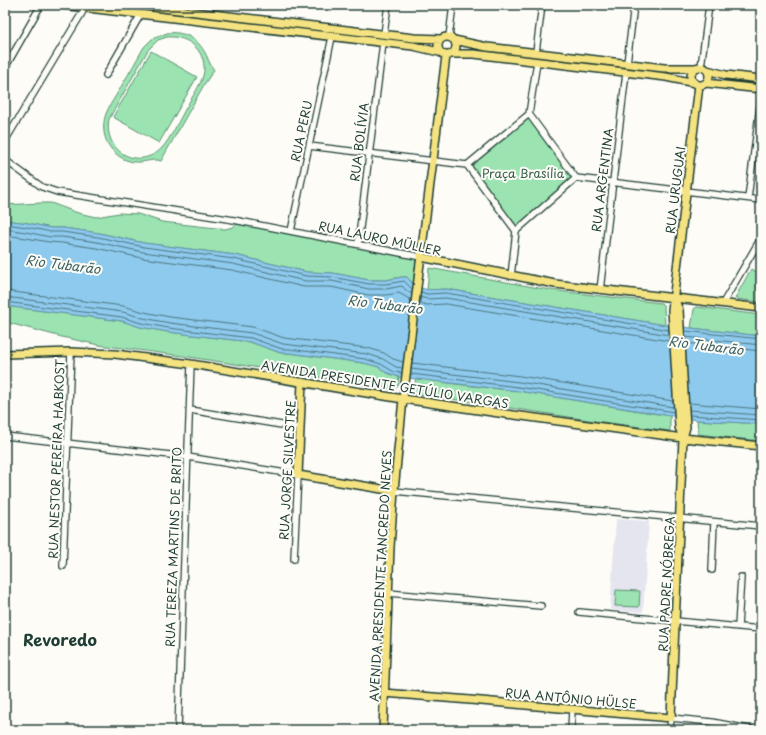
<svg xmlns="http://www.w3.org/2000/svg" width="766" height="735" font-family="'Playpen Sans',sans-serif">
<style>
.built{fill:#e5e5f0}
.green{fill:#9be3b1;stroke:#5d9072;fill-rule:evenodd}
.water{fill:#8ecaee;stroke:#6292a4}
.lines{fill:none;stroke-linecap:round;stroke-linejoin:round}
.shore{stroke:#4b757e;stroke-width:1}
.minor-casing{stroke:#1f3d34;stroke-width:8}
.major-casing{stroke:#1f3d34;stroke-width:10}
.minor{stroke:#fdfcf7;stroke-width:5.5}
.major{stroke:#f5e382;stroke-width:7}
.labels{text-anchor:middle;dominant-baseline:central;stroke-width:4;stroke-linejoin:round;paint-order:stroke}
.street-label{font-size:12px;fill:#1f3d34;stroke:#fdfcf7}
.park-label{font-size:12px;fill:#385e4d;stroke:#fdfcf7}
.water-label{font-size:13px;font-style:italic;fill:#3b6062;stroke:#fdfcf7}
.district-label{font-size:16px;font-weight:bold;fill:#1f3d34;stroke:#fdfcf7}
</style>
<rect width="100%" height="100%" fill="#fdfcf7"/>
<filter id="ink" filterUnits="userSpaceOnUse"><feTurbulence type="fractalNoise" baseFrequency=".025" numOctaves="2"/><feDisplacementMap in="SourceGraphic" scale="8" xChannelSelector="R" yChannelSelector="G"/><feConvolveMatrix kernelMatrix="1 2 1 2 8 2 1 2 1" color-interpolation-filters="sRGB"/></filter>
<g filter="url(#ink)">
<path class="built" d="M616,519L649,521L643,612L610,610Z"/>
<path class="green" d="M167,33C182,31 196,37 204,51C208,57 209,64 214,70L205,83L161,161C152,157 141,166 126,160C109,153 100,135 105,117C108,106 117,95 122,85C130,72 137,59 144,47L152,39ZM167,37C189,35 209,53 203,76C200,86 192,97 187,106C179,120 172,137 161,149C137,171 103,151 109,119L148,50L158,40Z
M151,51L197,77L159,143L113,117Z
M529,118L573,179L516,227L470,165Z
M41,203H51L78,213L96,217L119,213L138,214L162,222L225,229L233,227L237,224L290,233L415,259L416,261L413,284L407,277H402L386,280H369L333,273L307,272L235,255L144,243L99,233L63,228H51L28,223L5,220V205Z
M429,268L550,290L661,303L664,306L665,325L446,289L427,290Z
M751,269L761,275V302L736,299L735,298Z
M5,306L122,321L140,327L168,332L250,342L281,353H289L364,363L379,367L385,372L399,377L398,386L393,389L183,356L99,345L62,337L5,322Z
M697,307L761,315V336L691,328L694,309Z
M416,378L455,384L518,391L670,416V431L595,421L413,393Z
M697,420L761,424V441L698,434Z
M616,590L640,591L639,607L615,606Z"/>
<path class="water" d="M5,220L28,223L51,228H63L99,233L144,243L235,255L307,272L333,273L369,280H386L402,277H407C418,292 430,290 446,289L665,325L761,336V424L697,420L518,391L399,377L385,372L379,367L364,363L289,353H281L250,342L168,332L140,327L122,321L5,306Z"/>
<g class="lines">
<path class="shore" d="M5,224L27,227L51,232H62L98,237L144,247L234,259L306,276L332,277L369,284H386L404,281L412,289
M5,229L26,232L50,237H62L97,242L143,252L233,264L305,281H332L369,289H386L402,286L407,291L412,294
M5,235L26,238L49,242L62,243L96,248L142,258L232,270L304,287H331L368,295H386L399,293L411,300
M5,291L123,306L144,312L170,317L253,327L284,338L368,348L384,353L393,359L403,362
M421,292L427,294L446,293L669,330
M5,297L123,312L143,318L170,323L252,333L283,344L367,354L383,359L396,367L402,368
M420,297L427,299L446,298L669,335
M5,302L122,317L141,323L169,328L251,338L282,349H289L365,359L381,364L394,372L402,373
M420,303L427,305L446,304L669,341
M685,331L761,339
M685,337L761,345
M685,343L761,351
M412,363L520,376L673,401
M411,369L519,382L673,407
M411,374L518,387L674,412
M689,403L761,409
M689,410L761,415
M690,415L761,420"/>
<defs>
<path id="minor" d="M384,34L388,5
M449,37L453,5
M536,52L542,5
M627,63L634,5
M701,67L709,5
M5,68L41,5
M106,75L141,14
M529,114L576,178
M529,114L537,62
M5,141L85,8
M309,146L467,165
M5,160L42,187L57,192L234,220L421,257
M467,165L516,231
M467,165L529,114
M576,178L761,200
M748,198L761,98
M291,231L332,37
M516,231L576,178
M358,244L383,43
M511,276L516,231
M600,290L626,73
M723,303L761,238
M190,410L300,428
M5,436L188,457L298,475L294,559
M394,491L761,526
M63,566L71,352
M712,570L714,522
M388,593L541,606
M579,612L761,629
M738,627L741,577
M178,730L191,364
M571,730L572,709
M670,730L671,718L712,722L754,730"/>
<path id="major" d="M62,5L413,46L439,52
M137,5L414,38L441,39
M438 46a9 9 0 1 1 18 0a9 9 0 1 1-18 0Z
M454,40L487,47L664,68H695
M451,54H474L666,77L695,83
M691 76a9 9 0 1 1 18 0a9 9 0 1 1-18 0Z
M707,70L726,75L761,79
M706,83L761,89
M421,257L555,284L761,308
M5,354L71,352L115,354L191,364L403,399L499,413L683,438L761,446
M302,382L298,475L394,491
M683,438L679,427L672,310L699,85
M384,693L470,700L671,718L683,438L686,427L679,310L674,298
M383,730L390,547L394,491L403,399L446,56"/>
</defs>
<use href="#minor" class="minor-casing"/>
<use href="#major" class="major-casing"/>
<use href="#minor" class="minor"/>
<use href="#major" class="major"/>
</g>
</g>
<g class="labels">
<g class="street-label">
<text transform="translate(301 131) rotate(-78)">RUA PERU</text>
<text transform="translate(359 142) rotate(-83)">RUA BOLÍVIA</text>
<text transform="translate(602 180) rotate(-83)">RUA ARGENTINA</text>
<text transform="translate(675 190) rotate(-83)">RUA URUGUAI</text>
<text transform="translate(380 238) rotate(12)">RUA LAURO MÜLLER</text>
<text transform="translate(385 384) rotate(9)">AVENIDA PRESIDENTE GETÚLIO VARGAS</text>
<text transform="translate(56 459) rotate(-88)">RUA NESTOR PEREIRA HABKOST</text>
<text transform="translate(287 470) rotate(-87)">RUA JORGE SILVESTRE</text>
<text transform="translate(173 547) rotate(-88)">RUA TEREZA MARTINS DE BRITO</text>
<text transform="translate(380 576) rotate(-87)">AVENIDA PRESIDENTE TANCREDO NEVES</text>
<text transform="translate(666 584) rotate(-87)">RUA PADRE NÓBREGA</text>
<text transform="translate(571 698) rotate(5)">RUA ANTÔNIO HÜLSE</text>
</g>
<g class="park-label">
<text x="523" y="173">Praça Brasília</text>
</g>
<g class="water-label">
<text transform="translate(63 264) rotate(7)">Rio Tubarão</text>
<text transform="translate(385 304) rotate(7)">Rio Tubarão</text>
<text transform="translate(706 345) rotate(7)">Rio Tubarão</text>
</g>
<g class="district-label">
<text x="60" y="639">Revoredo</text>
</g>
</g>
<rect width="766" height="735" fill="none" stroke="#fdfcf7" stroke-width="20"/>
<rect x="10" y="10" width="746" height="715" fill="none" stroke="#1f3d34" stroke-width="1.5" filter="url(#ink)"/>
</svg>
